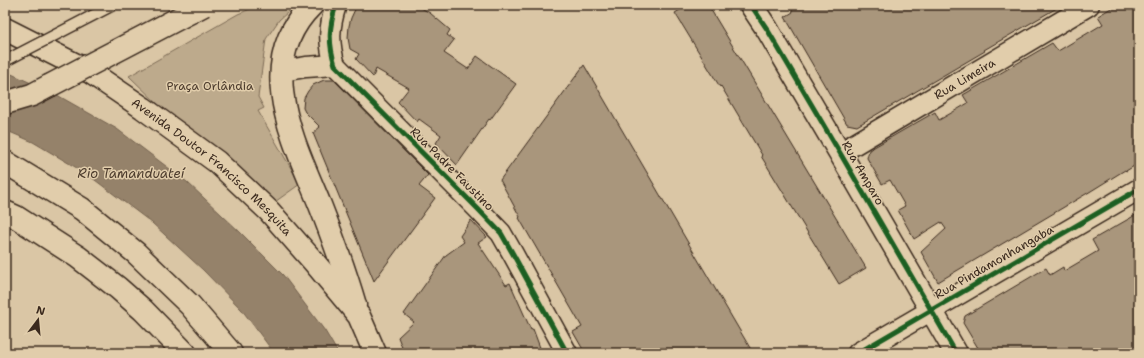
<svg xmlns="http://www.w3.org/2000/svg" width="1144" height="358" font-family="'Shantell Sans',sans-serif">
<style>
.green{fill:#bdaa8c;stroke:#7c6a55}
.water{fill:#95826a;stroke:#715f4c}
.building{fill:#a9967c;stroke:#3b2a1e}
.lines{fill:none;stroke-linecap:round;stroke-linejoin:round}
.minor-casing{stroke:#3b2a1e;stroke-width:23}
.tertiary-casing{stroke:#3b2a1e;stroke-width:25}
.trunk-casing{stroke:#3b2a1e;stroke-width:25}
.minor{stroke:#e1cdab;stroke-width:20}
.tertiary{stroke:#e1cdab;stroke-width:22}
.trunk{stroke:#e1cdab;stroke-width:22}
.service-bridge-casing{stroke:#3b2a1e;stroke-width:13;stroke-linecap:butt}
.trunk-bridge-casing{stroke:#3b2a1e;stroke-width:25;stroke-linecap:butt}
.service-bridge{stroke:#e1cdab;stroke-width:10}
.trunk-bridge{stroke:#e1cdab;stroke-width:22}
.cycleway-casing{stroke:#e1cdab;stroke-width:8}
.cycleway{stroke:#1b5e20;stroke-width:5}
.labels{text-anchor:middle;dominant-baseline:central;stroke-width:3;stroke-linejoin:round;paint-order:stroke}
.street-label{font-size:12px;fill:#3b2a1e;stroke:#e1cdab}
.park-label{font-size:12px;fill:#4e3d2e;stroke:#e1cdab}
.water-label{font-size:13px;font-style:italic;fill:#4d3c2d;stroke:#e1cdab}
</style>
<rect width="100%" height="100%" fill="#dac6a5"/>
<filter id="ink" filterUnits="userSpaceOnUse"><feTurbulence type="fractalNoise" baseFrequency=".025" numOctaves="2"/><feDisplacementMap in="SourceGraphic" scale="8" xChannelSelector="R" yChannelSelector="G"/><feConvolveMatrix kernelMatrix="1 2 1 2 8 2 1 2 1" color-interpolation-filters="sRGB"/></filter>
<g filter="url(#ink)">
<path class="green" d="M260,5H296L279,20L266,39L258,97L264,108L258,111L300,184L272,204L195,140L129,76L238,14Z"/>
<path class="water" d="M5,71L57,95L117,129L187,182L240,232L283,275L325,331L338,353H274L242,310L203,270L152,223L87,174L33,142L5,130Z"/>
<path class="building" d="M357,5H416L430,13L450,30L447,35L454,40L444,53L468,69L477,56L516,84L490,120L489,119L457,165L436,143L441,135L419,119L417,122L398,102L409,88L376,69L373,77L356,59L359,54L350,49L348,38L349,26L351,18Z
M688,5H708L866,268L839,284L761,156L762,155L721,86L720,87L675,13Z
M789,5H1062L984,50L985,51L857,126L847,124L785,17L793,12Z
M1116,5H1139V163L1126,171L1125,170L1091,191L938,282L921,252L946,229L941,222L914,239L898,210L905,206L890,180L882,184L867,158L869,150L935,112L939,120L953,112L968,103L963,95L1052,43L1058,51L1103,24L1098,16Z
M584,65L697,258L753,353H585L573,332L582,327L519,218L520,217L500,180Z
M324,80H334L428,175L419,186L435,198L374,281L313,133L320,127L305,112L303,108L304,98L308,91L313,85Z
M1139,213V353H981L963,323L965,316L1046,268L1050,275L1063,267L1064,271L1098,251L1092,240Z
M471,220L487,237L478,243L506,285L510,283L531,330L533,329L542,353H404L398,337L414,322L404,314L446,255L464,242L460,236Z"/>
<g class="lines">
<defs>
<g id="minor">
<path d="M336,5C329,27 328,42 335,65L478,209L501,233L513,254L567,353"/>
<path d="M282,71L306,67L335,65"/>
<path id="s1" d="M840,153L1089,5"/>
<path d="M858,353L1139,189"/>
</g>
<path id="tertiary" d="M751,5L767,29L840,153L956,353"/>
<g id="trunk">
<path d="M312,5C252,64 294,141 320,205C333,238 345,271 355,305"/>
<path id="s2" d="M5,29L90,72L143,108L217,162L269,211L314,262L359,316L375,353"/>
<path d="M5,103L32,95L49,86"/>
<path d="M5,162L82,209L136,253L190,305L231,353"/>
<path d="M5,212L16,217L78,257L118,288L143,310L185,353"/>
</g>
</defs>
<use href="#minor" class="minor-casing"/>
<use href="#tertiary" class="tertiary-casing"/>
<use href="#trunk" class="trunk-casing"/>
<use href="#minor" class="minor"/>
<use href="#tertiary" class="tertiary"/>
<use href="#trunk" class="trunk"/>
<defs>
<path id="service-bridge" d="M5,61L113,5"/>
<path id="trunk-bridge" d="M49,86L204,5"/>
</defs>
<use href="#service-bridge" class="service-bridge-casing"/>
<use href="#trunk-bridge" class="trunk-bridge-casing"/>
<use href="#service-bridge" class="service-bridge"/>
<use href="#trunk-bridge" class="trunk-bridge"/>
<defs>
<path id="cycleway" d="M336,5C329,27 328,42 335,65L478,209L501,233L513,254L567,353
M751,5L767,29L840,153L956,353
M858,353L1139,189"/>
</defs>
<use href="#cycleway" class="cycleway-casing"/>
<use href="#cycleway" class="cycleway"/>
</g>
</g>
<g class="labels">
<g class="street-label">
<text stroke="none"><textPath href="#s1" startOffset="145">Rua Limeira</textPath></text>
<text stroke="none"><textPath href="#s2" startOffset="250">Avenida Doutor Francisco Mesquita</textPath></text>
<text transform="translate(452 169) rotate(45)">Rua Padre Faustino</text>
<text transform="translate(863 173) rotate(60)">Rua Amparo</text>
<text transform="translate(994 262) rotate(-30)">Rua Pindamonhangaba</text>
</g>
<g class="park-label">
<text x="210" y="86">Praça Orlândia</text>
</g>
<g class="water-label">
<text x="131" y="173">Rio Tamanduateí</text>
</g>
</g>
<rect width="1144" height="358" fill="none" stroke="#e1cdab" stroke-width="20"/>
<rect x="10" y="10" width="1124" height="338" fill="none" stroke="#3b2a1e" stroke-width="1.5" filter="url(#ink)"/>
<g transform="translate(38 320) rotate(16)" stroke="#e1cdab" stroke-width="3" paint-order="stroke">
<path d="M0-3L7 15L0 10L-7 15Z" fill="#3b2a1e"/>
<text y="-6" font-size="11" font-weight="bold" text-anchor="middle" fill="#3b2a1e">N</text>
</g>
</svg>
